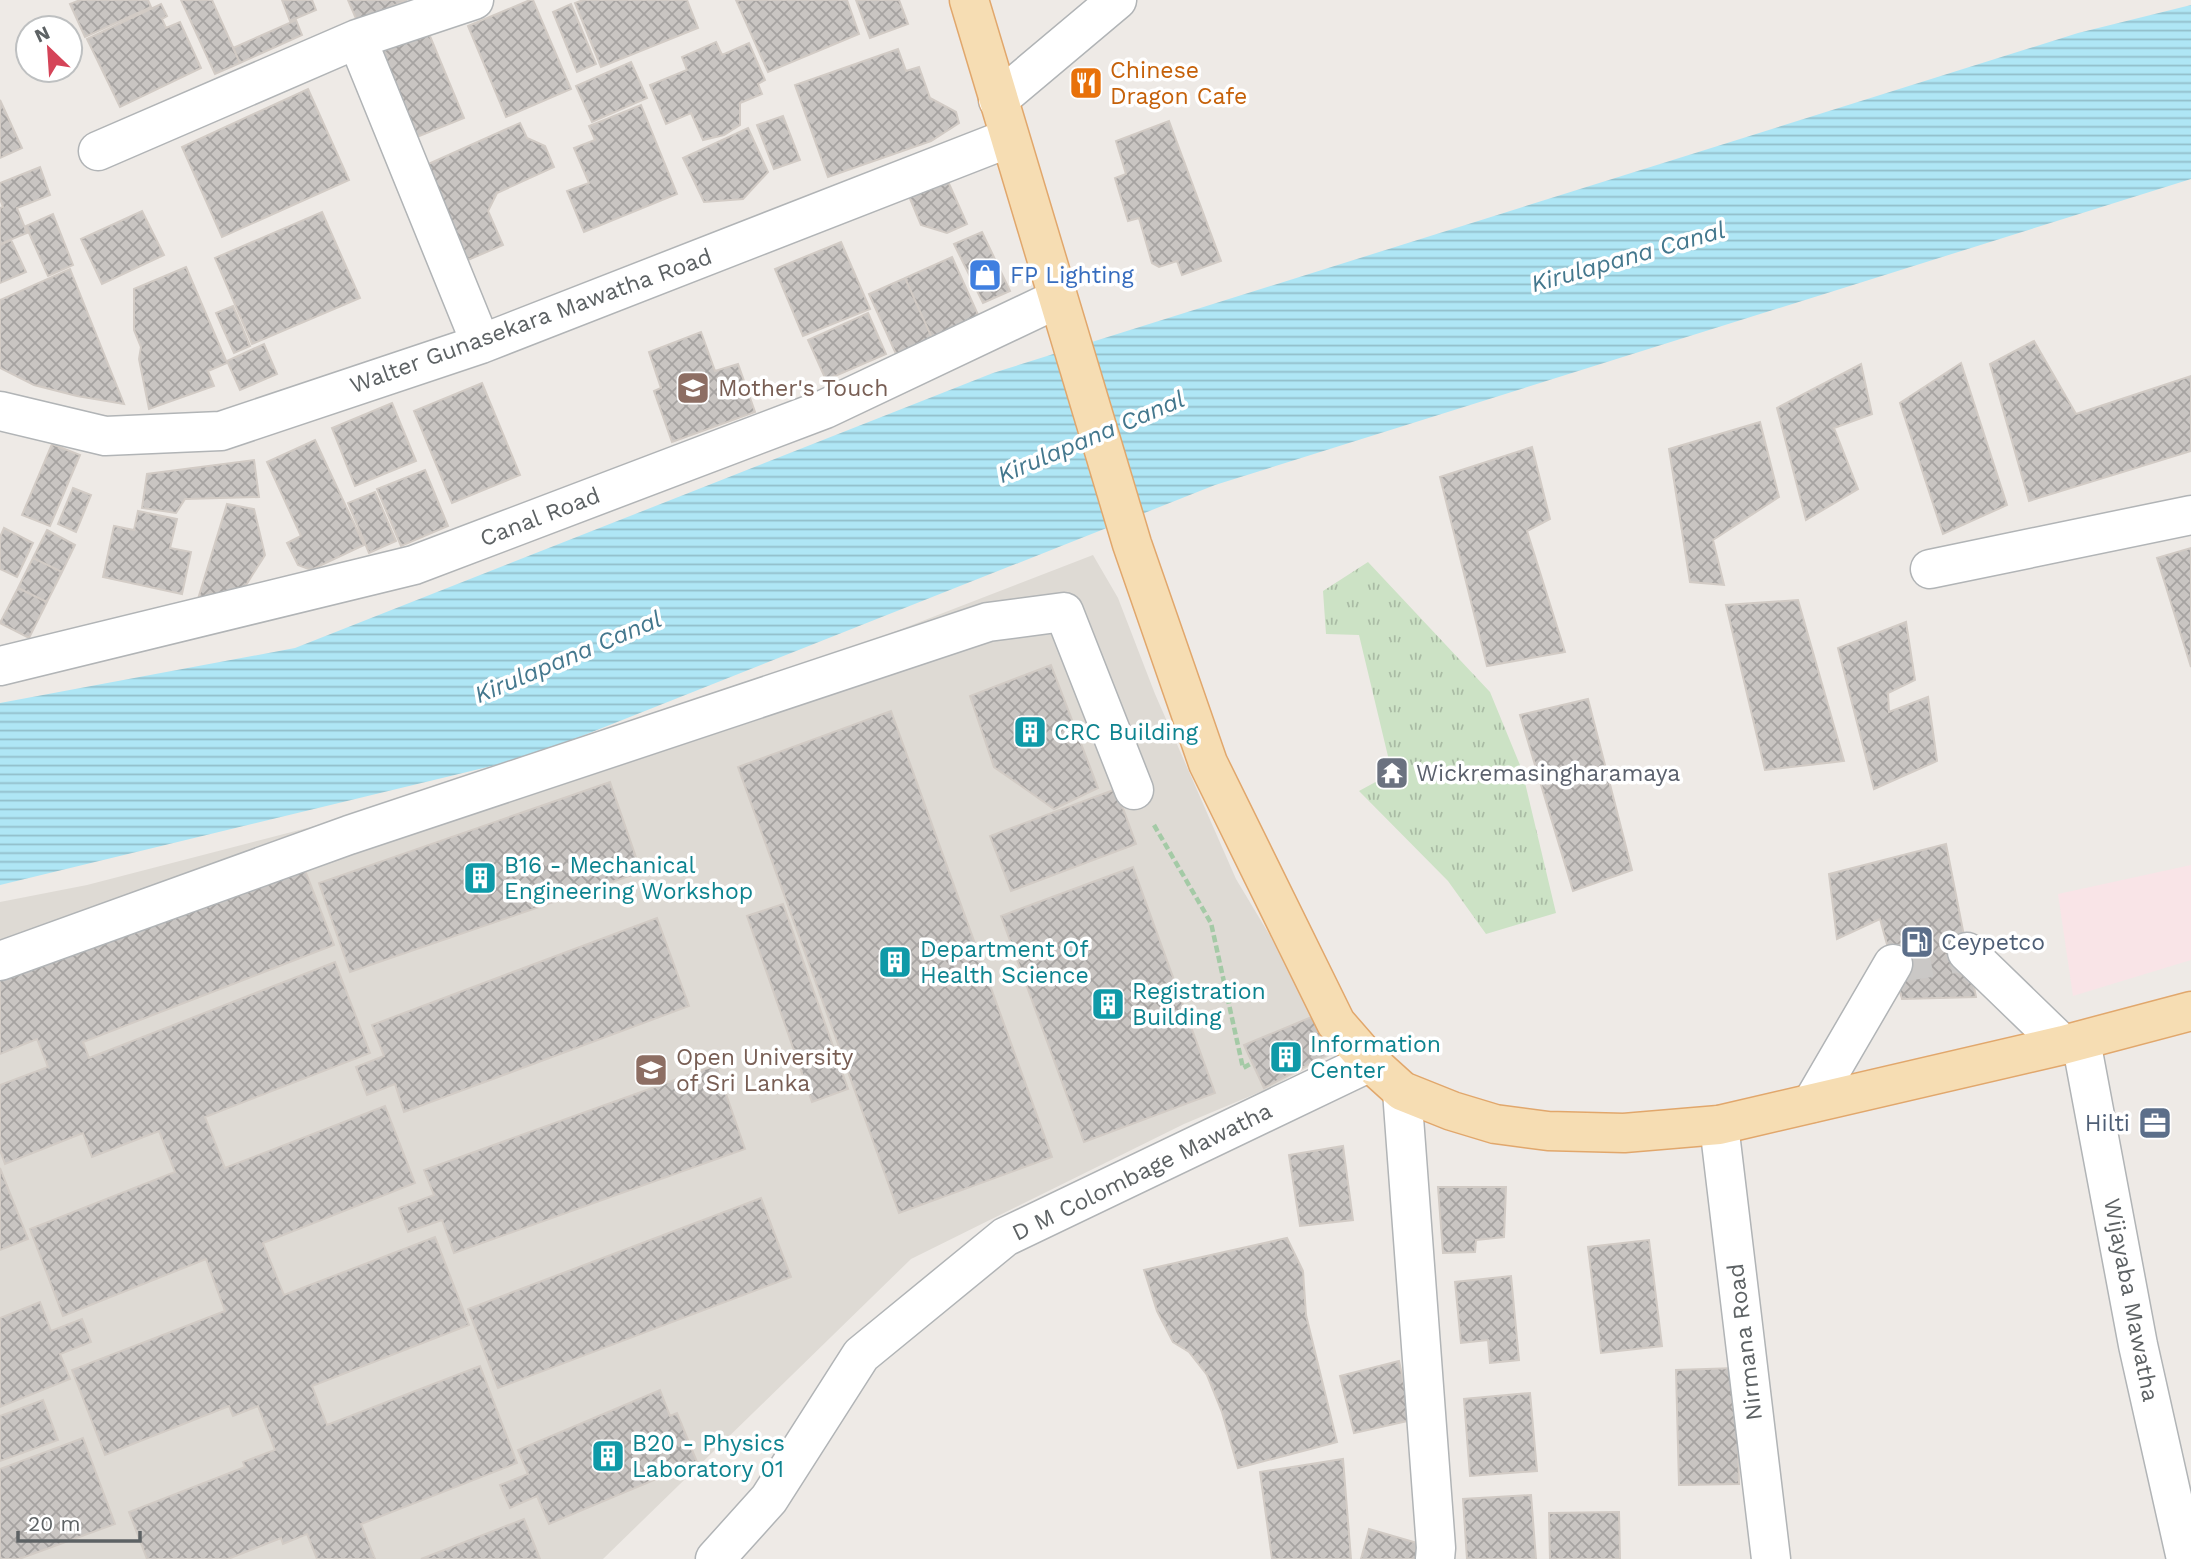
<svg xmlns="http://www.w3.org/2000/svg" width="2191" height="1559" font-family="'Work Sans',sans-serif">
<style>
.education{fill:#dedad4}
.medical{fill:#f9e4e7}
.grass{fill:url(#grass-tufts)}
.water{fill:url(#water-rules)}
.building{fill:url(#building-cross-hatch);stroke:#d2cbc5;stroke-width:2}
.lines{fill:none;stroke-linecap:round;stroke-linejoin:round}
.minor-tunnel{stroke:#cac8c6;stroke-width:38;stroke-dasharray:38 19;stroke-linecap:butt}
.minor-casing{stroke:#b1b4b6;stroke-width:41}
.major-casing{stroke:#e1a76c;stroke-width:41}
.path{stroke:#a4caa6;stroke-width:4.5;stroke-dasharray:7 3.5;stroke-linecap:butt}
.minor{stroke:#fff;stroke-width:38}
.major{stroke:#f6ddb3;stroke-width:38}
.labels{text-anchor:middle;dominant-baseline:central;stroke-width:7;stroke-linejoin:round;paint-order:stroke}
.food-label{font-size:23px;fill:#c56008;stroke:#fff;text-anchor:start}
.shop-label{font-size:23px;fill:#366cbe;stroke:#fff;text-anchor:start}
.street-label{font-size:23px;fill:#5d6264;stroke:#fff}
.education-label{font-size:23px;fill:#785e54;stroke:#fff;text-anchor:start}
.culture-label{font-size:23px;fill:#0d838f;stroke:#fff;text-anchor:start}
.worship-label{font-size:23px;fill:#5b616d;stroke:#fff;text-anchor:start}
.service-label{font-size:23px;fill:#4e5e75;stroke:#fff;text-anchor:start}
.water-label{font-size:24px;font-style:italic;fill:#43778d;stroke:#fff}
</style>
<defs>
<pattern id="grass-tufts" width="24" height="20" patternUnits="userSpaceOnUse" patternTransform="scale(1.75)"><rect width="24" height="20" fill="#cce2c5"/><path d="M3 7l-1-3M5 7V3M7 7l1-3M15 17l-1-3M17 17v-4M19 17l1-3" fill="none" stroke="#a9bba4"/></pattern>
<pattern id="water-rules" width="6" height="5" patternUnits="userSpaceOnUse" patternTransform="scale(1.75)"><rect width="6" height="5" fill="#afe6f5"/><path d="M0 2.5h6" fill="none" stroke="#92beca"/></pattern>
<pattern id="building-cross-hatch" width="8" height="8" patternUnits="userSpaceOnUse" patternTransform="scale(1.75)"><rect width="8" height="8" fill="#c9c5c2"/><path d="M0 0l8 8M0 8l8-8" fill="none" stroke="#a6a3a1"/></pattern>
</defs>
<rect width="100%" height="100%" fill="#eeeae6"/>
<path class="education" d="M1093,555L1118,598L1155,694L1236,879L1339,1051L1267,1089L1184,1124L911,1259L603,1559H0V902L87,885L547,766Z"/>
<path class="medical" d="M2191,865V960L2073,996L2058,894Z"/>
<path class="grass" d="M1368,562L1490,692L1522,770L1556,913L1486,934L1448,881L1359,791L1392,773L1359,635L1326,634L1323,591Z"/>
<path class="water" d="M2191,5V179L1215,485L529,757L0,885V703L295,648L993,373L2078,33Z"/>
<path class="building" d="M80,0H148L151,7L85,37L70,4Z
M181,0H212L240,63L215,74Z
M282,0H312L316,10L290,21Z
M348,0H407L357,21Z
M530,0H533L571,89L506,117L468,26Z
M583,0H687L698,28L601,67L575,3Z
M736,0H847L859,34L768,72Z
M856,0H899L908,24L870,38Z
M161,4L167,16L162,19L166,28L180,22L201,68L120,107L87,39Z
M571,4L596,64L577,72L553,12Z
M296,20L302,35L240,63L233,48Z
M427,29L464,118L417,137L381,48Z
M716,42L722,55L749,43L765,80L758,84L762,94L740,103V125L724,135L703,140L691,113L666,124L650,85L687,70L682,57Z
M898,49L906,71L919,67L930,98L956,112L959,123L931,141L828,177L795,85Z
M631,62L647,98L592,122L576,86Z
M308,89L349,180L222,237L182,147Z
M0,100L22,148L0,158Z
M641,105L677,194L584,232L567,191L589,183L574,148L595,140L589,126Z
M783,116L800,160L774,169L757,125Z
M1169,121L1221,261L1182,275L1177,261L1159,267L1152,263L1139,218L1128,221L1115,178L1126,174L1116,141Z
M520,123L527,138L545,146L554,167L497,193L488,211L503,245L468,260L426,165Z
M748,128L768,172L743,199L704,202L683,158Z
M40,167L50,195L17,208L27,233L0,244V208L3,207L0,199V183Z
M946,177L967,224L947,233L921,225L908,194Z
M142,211L164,255L102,284L81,239Z
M322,212L360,298L252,344L215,258Z
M53,214L73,265L48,276L26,226Z
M982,232L1010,291L983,303L954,244Z
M11,240L26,272L0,283V245Z
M841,242L870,309L803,336L775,269Z
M952,257L979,317L932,338L905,278Z
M186,267L227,363L208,371L214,386L149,409L139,359L141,347L134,330V289Z
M70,269L124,404L77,396L34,385L0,368V300Z
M905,278L932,338L896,354L869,294Z
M233,306L250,346L234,353L216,313Z
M868,313L886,354L826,380L808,340Z
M701,332L715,371L738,364L755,412L672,442L654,391L661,388L649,352Z
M2034,341L2076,414L2191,376V451L2029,501L1990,364Z
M264,344L277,374L240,390L227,361Z
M1961,363L2007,505L1943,534L1900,403Z
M1861,364L1872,414L1834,428L1858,489L1806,520L1777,408Z
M482,383L520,475L452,503L414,411Z
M392,403L416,461L355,486L332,428Z
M1760,422L1779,497L1713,540L1724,585L1690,582L1669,449Z
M315,440L364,545L311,570L298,565L287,543L301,536L267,462Z
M52,444L80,455L50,526L22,515Z
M1532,447L1550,519L1527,531L1565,652L1487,666L1440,477Z
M254,460L259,497L185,499L176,513L142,508L147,474Z
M425,470L448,526L401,546L377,489Z
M73,488L91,495L76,532L58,524Z
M375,492L396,541L369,553L348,503Z
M227,504L254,509L265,555L241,593L198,599Z
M138,511L177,519L170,548L191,552L182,594L103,577L114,526L134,530Z
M4,528L33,543L17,577L0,569V537Z
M47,530L75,545L62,572L33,558Z
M2191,548V667L2157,558Z
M33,558L62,572L47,602L18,588Z
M18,588L47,602L29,638L0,623Z
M1798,600L1844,761L1765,770L1726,605Z
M1906,622L1915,680L1888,693L1889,712L1928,697L1937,761L1874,789L1838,648Z
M1051,665L1098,788L1054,809L994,767L970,696Z
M1588,699L1632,870L1573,891L1520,715Z
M891,711L1052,1157L899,1213L738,767Z
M610,782L641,872L350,972L319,883Z
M1116,789L1136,844L1011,891L990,836Z
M1946,844L1976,997L1902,999L1880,919L1837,939L1829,874Z
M301,860L334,945L83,1042L89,1058L335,962L370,1053L205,1117L225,1168L385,1106L415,1183L263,1243L284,1295L435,1237L469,1325L312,1386L327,1425L480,1366L517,1463L361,1524L375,1559H317L307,1534L283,1544L281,1538L228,1559H147L129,1512L245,1467L243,1462L275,1450L258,1406L233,1416L229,1406L105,1455L72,1370L225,1311L206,1259L63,1316L30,1229L175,1172L159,1131L92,1157L83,1133L5,1164L0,1150V1085L48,1067L37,1039L0,1054V977Z
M1133,867L1215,1093L1084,1142L1001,916Z
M783,904L848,1089L812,1102L747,916Z
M657,918L689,1006L404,1112L395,1084L367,1095L356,1067L384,1056L372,1025Z
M1314,1016L1332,1052L1264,1088L1244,1045Z
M716,1065L745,1149L454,1253L442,1220L408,1232L399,1208L434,1195L424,1170Z
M1343,1146L1353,1220L1300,1226L1289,1155Z
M0,1168L28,1239L0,1250Z
M1438,1187H1506L1504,1237L1476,1240L1475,1252L1443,1253Z
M761,1198L791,1277L498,1388L468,1309Z
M1287,1238L1303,1271L1306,1315L1337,1442L1238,1468L1222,1412L1207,1375L1189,1352L1173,1342L1157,1311L1144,1270Z
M1649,1240L1662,1346L1601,1353L1588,1247Z
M1511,1276L1519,1360L1490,1363L1488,1340L1461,1343L1455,1282Z
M40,1302L51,1331L82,1319L91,1342L60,1354L70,1379L0,1407V1318Z
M1399,1361L1412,1420L1354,1433L1340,1376Z
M1736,1368L1739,1484L1679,1485L1676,1370Z
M660,1390L670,1416L677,1413L697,1462L549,1524L537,1496L510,1508L500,1485L528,1474L518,1450Z
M1530,1393L1537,1471L1470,1476L1464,1399Z
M43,1400L58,1440L0,1461V1416Z
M83,1438L115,1524L19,1559H0V1469Z
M1343,1459L1351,1559H1272L1260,1472Z
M1531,1495L1536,1559H1467L1463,1499Z
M1619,1512L1620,1559H1550L1549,1513Z
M524,1519L540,1559H421Z
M1369,1529L1424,1545L1422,1559H1361Z"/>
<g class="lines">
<path class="minor-tunnel" d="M1893,964L1967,952"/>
<defs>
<path id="minor" d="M357,39L481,344
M998,100L1117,0
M98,151L357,39L474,0
M0,411L105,436L221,431L481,344L1009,138
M1930,569L2191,515
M0,666L414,565L825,409L1057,299
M1967,952L2063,1045
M0,961L349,835L988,622L1064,612L1134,790
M2081,1041L2138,1345L2186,1559
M1402,1091L1436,1548L1435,1559
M1812,1103L1893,964
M1719,1125L1771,1559
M715,1559L769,1499L861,1355L1005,1237L1370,1062"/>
<path id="major" d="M969,0L1132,544L1208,763L1336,1023L1370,1062L1402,1091L1452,1111L1495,1124L1548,1131L1624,1133L1719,1125L2063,1045L2191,1011"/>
</defs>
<use href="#minor" class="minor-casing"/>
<use href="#major" class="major-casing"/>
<path class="path" d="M1154,825L1211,923L1243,1068L1252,1063"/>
<use href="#minor" class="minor"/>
<use href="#major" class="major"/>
</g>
<defs>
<symbol id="restaurant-square" viewBox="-11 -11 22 22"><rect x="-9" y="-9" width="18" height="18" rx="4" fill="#e8710a" stroke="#fff"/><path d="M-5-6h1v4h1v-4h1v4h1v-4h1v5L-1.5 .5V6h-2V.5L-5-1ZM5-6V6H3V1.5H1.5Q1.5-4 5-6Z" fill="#fff"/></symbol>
<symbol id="shop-square" viewBox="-11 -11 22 22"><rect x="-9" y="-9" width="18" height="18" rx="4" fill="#3f7fe0" stroke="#fff"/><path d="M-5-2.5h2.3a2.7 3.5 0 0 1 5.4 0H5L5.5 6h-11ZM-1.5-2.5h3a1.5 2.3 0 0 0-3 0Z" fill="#fff"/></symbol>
<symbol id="school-square" viewBox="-11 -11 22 22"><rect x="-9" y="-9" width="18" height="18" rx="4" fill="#8d6e63" stroke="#fff"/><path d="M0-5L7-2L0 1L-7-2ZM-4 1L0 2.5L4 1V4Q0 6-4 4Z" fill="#fff"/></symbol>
<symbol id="building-square" viewBox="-11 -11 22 22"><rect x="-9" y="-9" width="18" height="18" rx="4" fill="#0f9aa8" stroke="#fff"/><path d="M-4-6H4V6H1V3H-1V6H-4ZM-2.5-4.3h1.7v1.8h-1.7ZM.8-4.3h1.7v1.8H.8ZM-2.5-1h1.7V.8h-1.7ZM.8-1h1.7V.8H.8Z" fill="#fff"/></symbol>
<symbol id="temple-square" viewBox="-11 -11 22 22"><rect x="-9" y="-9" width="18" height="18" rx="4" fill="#6b7280" stroke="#fff"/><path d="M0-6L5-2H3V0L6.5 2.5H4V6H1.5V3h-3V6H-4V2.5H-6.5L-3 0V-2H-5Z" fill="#fff"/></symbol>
<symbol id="fuel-square" viewBox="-11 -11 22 22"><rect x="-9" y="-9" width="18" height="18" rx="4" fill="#5c6f8a" stroke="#fff"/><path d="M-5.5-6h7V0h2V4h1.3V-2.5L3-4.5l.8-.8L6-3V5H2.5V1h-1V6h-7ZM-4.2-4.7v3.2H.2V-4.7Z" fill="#fff"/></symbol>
<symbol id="university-square" viewBox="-11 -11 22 22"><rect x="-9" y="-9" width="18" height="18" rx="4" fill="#8d6e63" stroke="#fff"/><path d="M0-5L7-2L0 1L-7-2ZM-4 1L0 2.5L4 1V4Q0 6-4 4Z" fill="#fff"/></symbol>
<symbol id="office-square" viewBox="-11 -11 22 22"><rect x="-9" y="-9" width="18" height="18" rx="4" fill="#5c6f8a" stroke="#fff"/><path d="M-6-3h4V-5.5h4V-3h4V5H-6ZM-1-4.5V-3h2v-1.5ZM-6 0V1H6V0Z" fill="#fff"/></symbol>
</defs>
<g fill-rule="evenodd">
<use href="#restaurant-square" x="1067" y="64" width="38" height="38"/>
<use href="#shop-square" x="966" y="256" width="38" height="38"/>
<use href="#school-square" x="674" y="369" width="38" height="38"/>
<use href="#building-square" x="1011" y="713" width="38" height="38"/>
<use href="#temple-square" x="1373" y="754" width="38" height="38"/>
<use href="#building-square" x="461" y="859" width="38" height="38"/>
<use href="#fuel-square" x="1898" y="923" width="38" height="38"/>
<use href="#building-square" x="876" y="943" width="38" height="38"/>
<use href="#building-square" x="1089" y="985" width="38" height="38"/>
<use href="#building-square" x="1267" y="1038" width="38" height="38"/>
<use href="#university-square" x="632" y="1051" width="38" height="38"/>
<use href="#office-square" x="2136" y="1104" width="38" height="38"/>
<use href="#building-square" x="589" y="1437" width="38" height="38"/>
</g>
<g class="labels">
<g class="food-label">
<text x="1110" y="70">Chinese<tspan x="1110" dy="26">Dragon Cafe</tspan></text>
</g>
<g class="shop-label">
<text x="1010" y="275">FP Lighting</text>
</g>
<g class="street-label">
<text transform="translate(531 321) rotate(-20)">Walter Gunasekara Mawatha Road</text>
<text transform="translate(540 517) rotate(-21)">Canal Road</text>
<text transform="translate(1142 1172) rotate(-26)">D M Colombage Mawatha</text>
<text transform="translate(2131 1300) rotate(79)">Wijayaba Mawatha</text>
<text transform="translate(1745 1342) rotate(-97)">Nirmana Road</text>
</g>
<g class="education-label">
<text x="718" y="388">Mother's Touch</text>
<text x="676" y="1057">Open University<tspan x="676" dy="26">of Sri Lanka</tspan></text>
</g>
<g class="culture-label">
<text x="1054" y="732">CRC Building</text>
<text x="504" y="865">B16 - Mechanical<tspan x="504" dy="26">Engineering Workshop</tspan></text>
<text x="920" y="949">Department Of<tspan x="920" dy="26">Health Science</tspan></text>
<text x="1132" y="991">Registration<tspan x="1132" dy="26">Building</tspan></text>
<text x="1310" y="1044">Information<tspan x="1310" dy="26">Center</tspan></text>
<text x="632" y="1443">B20 - Physics<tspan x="632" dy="26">Laboratory 01</tspan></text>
</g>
<g class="worship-label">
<text x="1416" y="773">Wickremasingharamaya</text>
</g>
<g class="service-label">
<text x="1941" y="942">Ceypetco</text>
<text x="2130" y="1123" text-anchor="end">Hilti</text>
</g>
<g class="water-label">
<text transform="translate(1628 257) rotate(-16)">Kirulapana Canal</text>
<text transform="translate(1091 437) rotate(-23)">Kirulapana Canal</text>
<text transform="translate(568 657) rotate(-23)">Kirulapana Canal</text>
</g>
</g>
<g transform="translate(49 49) rotate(335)"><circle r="33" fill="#ffffff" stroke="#bec0c1" stroke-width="2"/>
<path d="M0-5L12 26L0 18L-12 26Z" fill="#d54458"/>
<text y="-10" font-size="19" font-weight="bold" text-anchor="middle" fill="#5d6264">N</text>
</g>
<path d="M18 1531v10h122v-10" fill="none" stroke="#5d6264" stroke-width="3.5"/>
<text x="28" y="1531" font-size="21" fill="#5d6264" stroke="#ffffff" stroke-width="5" paint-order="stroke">20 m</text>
</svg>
